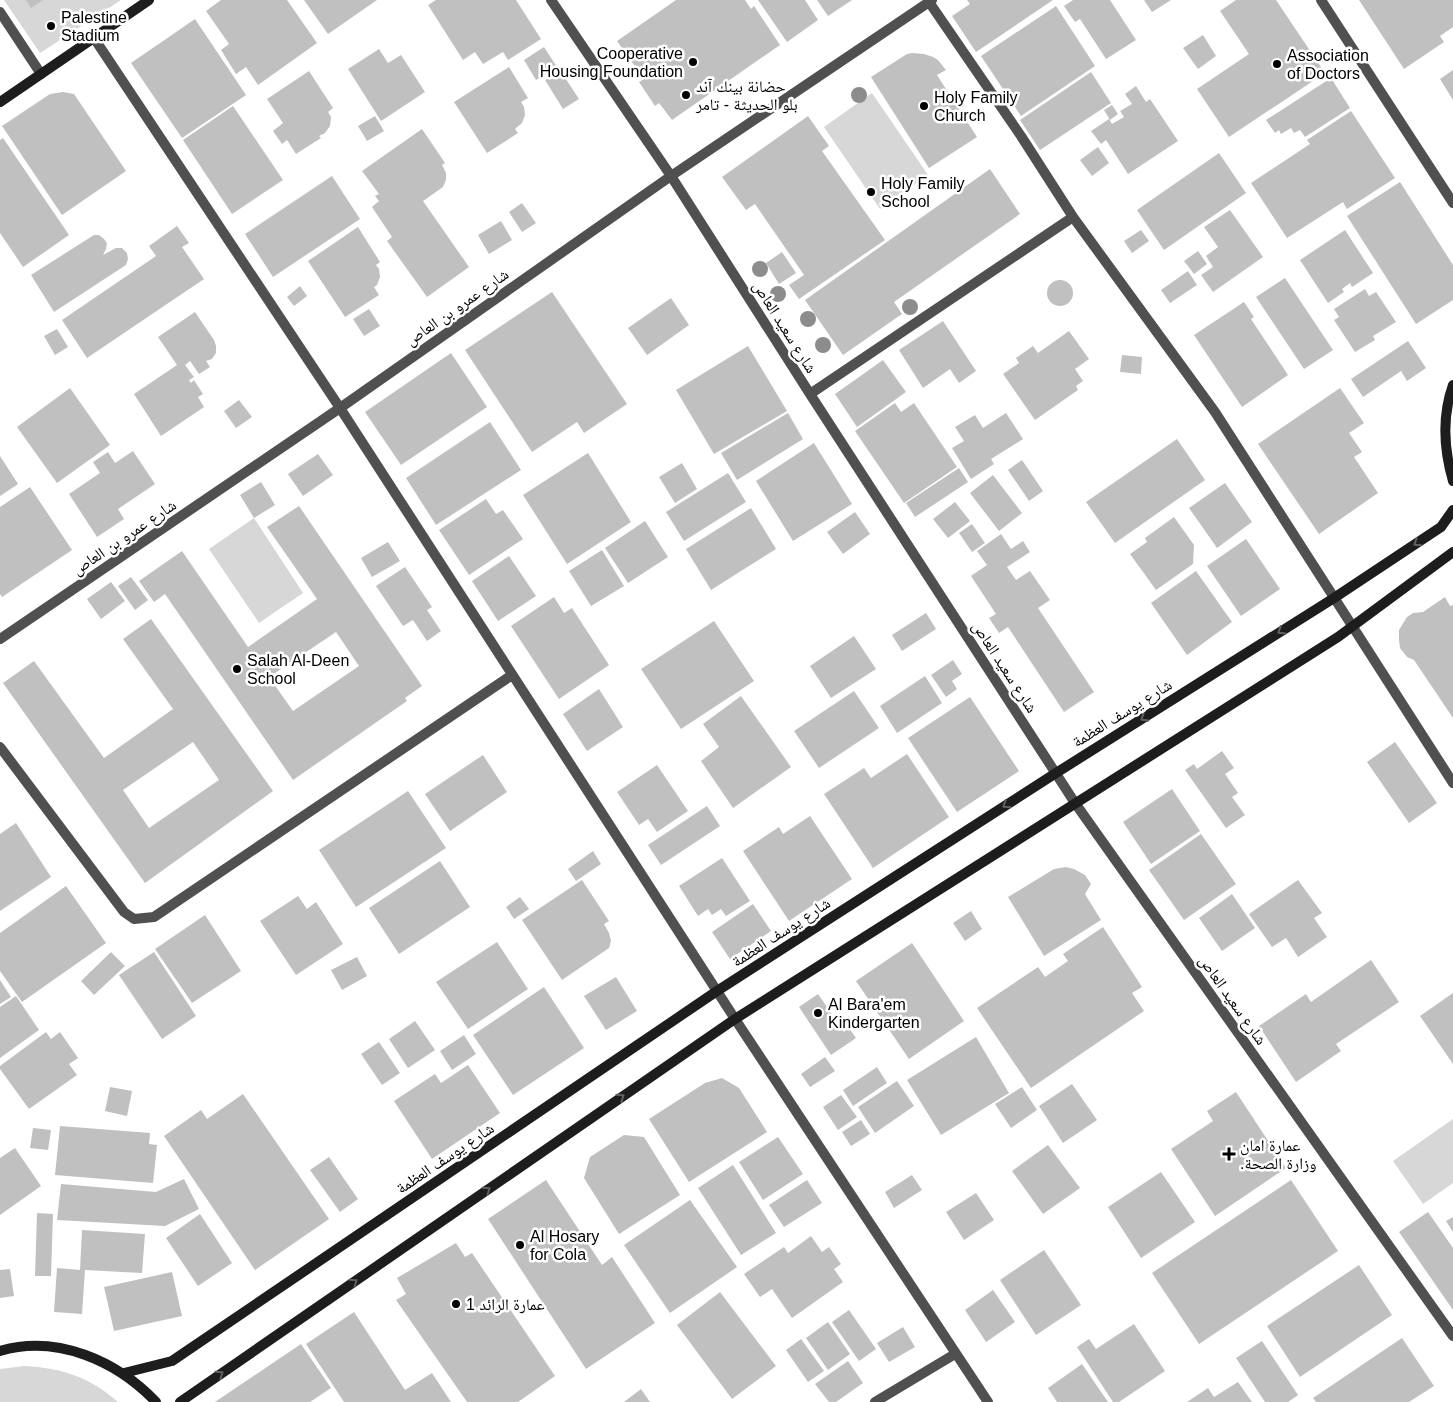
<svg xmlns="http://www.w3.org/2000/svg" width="1453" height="1402" font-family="Helvetica,'Noto Naskh Arabic',sans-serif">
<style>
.green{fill:#d7d7d7}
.building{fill:#c0c0c0;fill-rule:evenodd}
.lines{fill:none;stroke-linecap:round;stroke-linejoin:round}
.street{stroke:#505050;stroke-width:10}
.secondary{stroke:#1d1d1d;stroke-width:10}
.tree{fill:#8c8c8c}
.oneway{stroke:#616161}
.poi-dot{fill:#000;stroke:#fff;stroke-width:2}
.labels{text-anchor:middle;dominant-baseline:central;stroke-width:5;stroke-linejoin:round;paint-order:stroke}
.poi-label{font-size:16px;fill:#000;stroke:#fff;text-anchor:start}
.street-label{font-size:16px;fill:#000;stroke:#fff}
</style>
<rect width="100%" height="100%" fill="#fff"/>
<path class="green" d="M4,0H121L40,53Z
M872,93L928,175L880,209L824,127Z
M254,518L303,593L259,623L209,549Z
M1453,1119V1183L1423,1204L1393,1161Z
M24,1366C63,1368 89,1377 118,1402H0V1369Z"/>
<path class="building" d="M26,0H43L31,8Z
M221,0H287L317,43L258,85L246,67L236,74L221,50L229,44L206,11Z
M304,0H377L328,34Z
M436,0H516L541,39L508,60L503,52L483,64L475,52L463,60L428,5Z
M676,0H745L751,9L754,6L780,45L672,120L659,103L655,106L639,82L644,79L617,41Z
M758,0H805L818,20L787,42Z
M817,0H852L828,16Z
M967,0H1053L976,52L952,16L970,4Z
M1073,0H1110L1136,40L1106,59L1080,19L1075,22L1064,6Z
M1144,0H1171L1152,12Z
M1236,0H1276L1325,73L1229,137L1197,89L1249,54L1220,11Z
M1359,0H1453V27L1440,36L1444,42L1404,69Z
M1056,6L1095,66L1021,116L981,56Z
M195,19L246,95L182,138L131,63Z
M1203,35L1216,56L1198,69L1183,48Z
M544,47L557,67L536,80L524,60Z
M379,49L388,63L401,55L425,92L381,121L348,69Z
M912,53L924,54L933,57L938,60L946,70L937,75L977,137L929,168L871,77L907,54Z
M509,67L528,98L521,102L524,107L525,115L522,123L515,129L518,133L487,153L454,102Z
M560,70L579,99L563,109L545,80Z
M1453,70V100L1440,79Z
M309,71L333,108L328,112L331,117L330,126L325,133L319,136L321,138L296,154L287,140L282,144L273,131L283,123L267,99Z
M1091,72L1111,103L1040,150L1020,120Z
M1331,78L1350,108L1305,137L1300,130L1294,133L1291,128L1281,134L1279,130L1275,133L1266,120Z
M1136,86L1146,102L1150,99L1178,141L1128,174L1106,140L1101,144L1091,131L1109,119L1112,124L1124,117L1120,111L1132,104L1125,94Z
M63,92L74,94L126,171L62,215L2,126L50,94Z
M1112,105L1118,114L1110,120L1104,110Z
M233,106L283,180L232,214L183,140Z
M1351,111L1395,178L1347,209L1343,202L1287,238L1251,183L1310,144L1307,140Z
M375,116L384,131L367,141L358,126Z
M808,116L829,146L822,151L885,240L799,299L789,285L804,275L755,204L746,210L722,177Z
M422,129L445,163L442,165L446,173V180L443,187L423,201L469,267L427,297L387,241L392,237L372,207L379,201L375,196L379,194L362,171Z
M3,138L69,235L23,267L0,233V140Z
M1098,147L1109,163L1092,176L1080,160Z
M1219,153L1246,193L1164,250L1137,210Z
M990,169L1020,214L894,302L902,314L843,355L805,300Z
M332,176L360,219L273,277L245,234Z
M1400,182L1453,265V300L1416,324L1347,216Z
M522,203L536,223L522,232L509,212Z
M1230,210L1263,257L1213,292L1201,275L1213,267L1206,256L1218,247L1204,227Z
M501,221L512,240L489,254L478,235Z
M177,226L189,243L182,247L204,279L87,358L62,320L156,256L149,246Z
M358,227L380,262L376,265L379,269L380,277L377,285L374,287L379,295L345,317L308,261Z
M1141,230L1149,241L1132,253L1124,241Z
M1345,230L1373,273L1352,287L1350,283L1342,289L1344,292L1328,303L1300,260Z
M94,235H99L104,239L107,243L106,249L103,255L116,248H122L127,253L128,259L126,265L54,312L31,275Z
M1198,251L1207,264L1194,274L1184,261Z
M782,252L796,273L779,284L766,263Z
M1188,271L1197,285L1170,303L1161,290Z
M1285,278L1333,350L1304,369L1256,297Z
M1047 293a13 13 0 1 1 26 0a13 13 0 1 1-26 0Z
M300,286L307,296L294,306L287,297Z
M1365,289L1369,296L1376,292L1396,322L1373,336L1375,340L1355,352L1334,320L1339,317L1334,309Z
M552,292L627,404L584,433L577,422L532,452L465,350Z
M671,298L689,325L647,355L628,328Z
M1244,302L1254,317L1251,319L1288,375L1242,407L1194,335Z
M369,309L380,326L364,336L353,319Z
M195,312L214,340L216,346V353L212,359L206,361L210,367L199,374L190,361L185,365L194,377L189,380L191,383L194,380L203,394L198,397L204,407L161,436L134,394L177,365L158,337Z
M943,321L976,371L959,383L950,369L923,388L899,350Z
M57,329L68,347L55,355L44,336Z
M1069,331L1089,359L1075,369L1083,381L1076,386L1078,390L1035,420L1003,374L1019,363L1016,358L1033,346L1038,353Z
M1408,341L1426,368L1407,381L1401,371L1363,397L1351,379Z
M748,346L787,411L714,454L676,390Z
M451,353L487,407L401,465L365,412Z
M1122,355L1142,357L1141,374L1120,372Z
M883,360L906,392L857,427L835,394Z
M70,388L110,445L57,483L17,427Z
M1340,388L1364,423L1349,433L1362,452L1354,457L1378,493L1319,534L1258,444Z
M239,400L252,417L236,428L224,411Z
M895,403L901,412L914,403L957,467L904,503L855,431Z
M788,413L803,439L737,480L721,453Z
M1006,413L1023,439L991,459L994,464L971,479L952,448L964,441L955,427L975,415L983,428Z
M490,422L521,470L436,525L406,478Z
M1177,439L1205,480L1115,543L1086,502Z
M814,443L852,504L793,541L756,481Z
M133,451L155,484L118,509L124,519L97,537L69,494L100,473L93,462L108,452L115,463Z
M588,453L631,522L567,564L523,495Z
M318,454L333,475L303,496L288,474Z
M0,456L18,484L0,496Z
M1022,460L1043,491L1029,501L1008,470Z
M682,463L697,489L675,503L659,477Z
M959,468L968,482L915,517L906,503Z
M728,473L746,502L684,541L666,512Z
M993,475L1022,513L999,531L970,493Z
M261,482L275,505L254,518L240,495Z
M1225,483L1252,522L1217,548L1189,508Z
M30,487L72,550L2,597L0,594V507Z
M486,499L496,514L503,510L523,539L469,575L439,530Z
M955,502L970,521L948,538L933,519Z
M299,506L422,686L405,698L407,701L293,780L165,594L154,602L139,581L182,551L248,647L317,599L267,527ZM336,632L359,666L293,711L269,677Z
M751,508L776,549L711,590L686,549Z
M855,512L870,534L843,554L827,532Z
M1174,517L1194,545L1193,564L1156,590L1130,554L1147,542L1145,538Z
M645,521L668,557L628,583L605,548Z
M972,524L985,543L972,552L959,533Z
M1001,534L1011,549L1023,541L1030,552L1007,567L1016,580L1030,571L1050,600L1038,608L1094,692L1064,712L1008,627L999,633L989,618L996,614L971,576L987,565L977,551Z
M1246,539L1280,589L1241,616L1207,566Z
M388,542L400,561L372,577L361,558Z
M602,550L624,586L591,606L569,571Z
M509,556L536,596L498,621L472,581Z
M405,567L432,607L427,610L441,631L427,641L413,620L403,626L376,586Z
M1196,571L1232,622L1187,655L1151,603Z
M131,577L148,600L135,610L118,586Z
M111,582L125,601L101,619L87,599Z
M554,597L564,613L572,608L609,665L559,699L511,626Z
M1445,597L1450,606L1453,605V718L1414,660L1407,657L1400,648L1399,640V630L1407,617L1413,613L1423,612Z
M926,613L936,629L902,651L892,635Z
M151,619L273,791L145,883L3,683L34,661L104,758L173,709L123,639ZM193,742L219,780L149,828L123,790Z
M714,621L754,681L681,729L641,669Z
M854,636L876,669L831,698L810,666Z
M953,660L962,674L952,681L957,689L946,697L931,675Z
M925,676L942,703L897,733L880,706Z
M599,689L623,727L587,751L563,714Z
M854,691L879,728L819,768L794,731Z
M741,696L791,767L733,808L701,761L719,747L703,724Z
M970,697L1019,771L957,812L908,738Z
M1395,742L1437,803L1409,823L1367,762Z
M1222,751L1234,768L1225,774L1238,793L1232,797L1245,815L1226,828L1185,770L1194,764L1197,769Z
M907,754L949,817L873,868L824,794L864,768L871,778Z
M483,755L507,792L450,831L425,794Z
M657,765L688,811L657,832L648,819L639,825L617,792Z
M1172,789L1200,831L1151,864L1123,822Z
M408,791L446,848L356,907L319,850Z
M707,806L720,826L661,865L648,845Z
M810,816L852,879L789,921L743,851L779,827L783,834Z
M16,823L51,877L0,911V834Z
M1201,834L1236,884L1184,920L1149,870Z
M593,851L601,864L576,881L568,869Z
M722,858L750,901L726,916L721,909L712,915L708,909L698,916L679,886Z
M440,861L470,907L399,954L369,908Z
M1066,867L1074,869L1085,875L1091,884L1085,894L1101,920L1044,956L1008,897L1054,869Z
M582,880L609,921L604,924L609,933L611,941L609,948L562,980L522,920Z
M1298,880L1322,913L1314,918L1327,937L1298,957L1286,938L1272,947L1249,914Z
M66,886L106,943L22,1002L0,971V933Z
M1232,894L1255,928L1222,951L1199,918Z
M298,896L307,909L316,902L343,944L296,975L260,921Z
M520,897L529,909L514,919L506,907Z
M753,904L771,931L730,959L712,932Z
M971,911L982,929L965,941L953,923Z
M205,915L241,971L192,1003L155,949Z
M1103,927L1142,987L1132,993L1144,1011L1031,1088L977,1008L1038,967L1045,977L1068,961L1063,954Z
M497,942L528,989L468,1029L436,982Z
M912,943L964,1021L909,1059L856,981Z
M111,952L125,966L94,995L81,981Z
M154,952L196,1016L162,1039L119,975Z
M357,957L367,976L342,990L331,970Z
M1371,960L1399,1002L1336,1044L1341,1051L1296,1082L1259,1026L1306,994L1311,1002Z
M616,977L637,1011L606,1030L584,996Z
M0,980L11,997L0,1004Z
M544,987L584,1048L513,1095L473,1035Z
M1453,993V1064L1420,1016Z
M818,994L844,1032L849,1028L856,1038L831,1055L799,1007Z
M16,996L39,1030L0,1058V1007Z
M415,1021L435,1050L408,1068L389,1039Z
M46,1032L51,1039L60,1032L78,1058L69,1064L77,1075L29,1109L0,1069V1066Z
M464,1035L476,1054L452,1070L440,1051Z
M976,1037L1009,1093L941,1135L907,1080Z
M379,1042L400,1073L382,1085L361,1054Z
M825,1057L835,1071L810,1087L801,1074Z
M468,1065L500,1113L432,1159L394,1101L435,1074L441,1083Z
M877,1067L887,1083L853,1106L843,1090Z
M722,1078L739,1088L767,1132L689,1182L649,1119L705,1083Z
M897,1081L914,1106L875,1133L858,1107Z
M1072,1084L1097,1120L1063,1143L1039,1106Z
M110,1087L132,1091L127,1116L105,1111Z
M1022,1087L1037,1110L1011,1128L995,1104Z
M1236,1092L1286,1168L1215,1216L1171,1149L1213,1121L1207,1111Z
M243,1094L329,1219L255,1270L164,1136L201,1110L207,1119Z
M841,1095L857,1117L838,1130L823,1107Z
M861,1120L870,1134L851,1146L842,1132Z
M60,1126L150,1133L149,1144L157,1145L153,1183L55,1175Z
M33,1128L51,1130L48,1150L30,1148Z
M624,1135L644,1137L680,1195L619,1234L584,1178L590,1157Z
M778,1137L803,1174L763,1200L739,1162Z
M1048,1145L1080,1188L1043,1214L1012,1171Z
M15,1148L41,1186L0,1215V1158Z
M329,1157L358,1199L340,1212L310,1170Z
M733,1165L776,1233L741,1255L698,1188Z
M1161,1172L1195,1222L1141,1258L1108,1207Z
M912,1175L922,1190L894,1208L885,1192Z
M184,1179L199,1209L165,1226L57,1220L61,1184L156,1192Z
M546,1180L602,1265L612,1257L655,1323L586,1369L488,1219Z
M807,1180L822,1203L784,1227L769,1205Z
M1291,1180L1338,1251L1199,1344L1152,1273Z
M976,1193L994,1220L964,1240L946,1212Z
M690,1200L737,1267L670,1313L624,1245Z
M1428,1212L1453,1248V1310L1399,1232Z
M37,1213L53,1214L51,1276H35Z
M200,1214L232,1263L198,1286L166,1238Z
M1453,1217V1232L1446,1221Z
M82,1230L145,1234L142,1273L85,1270L82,1314L54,1312L57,1268L80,1270Z
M811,1236L822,1252L829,1247L841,1264L834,1269L843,1282L792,1318L772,1289L760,1297L744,1274L784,1247L788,1253Z
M456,1243L465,1257L472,1253L555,1376L518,1402H467L396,1300L406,1294L397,1278Z
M1044,1250L1081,1305L1036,1335L1000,1280Z
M1359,1265L1392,1315L1300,1377L1267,1326Z
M10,1269L14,1296L0,1298V1270Z
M172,1272L182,1316L114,1331L104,1287Z
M993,1290L1015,1322L986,1342L965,1310Z
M720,1292L776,1366L732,1399L677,1325Z
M849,1310L876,1349L859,1361L832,1322Z
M354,1312L405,1390L432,1373L451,1402H344L306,1344Z
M828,1322L850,1354L828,1370L806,1338Z
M1134,1324L1165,1371L1119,1402H1113L1077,1347L1089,1339L1096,1349Z
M903,1327L915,1347L889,1362L877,1343Z
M1402,1338L1434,1386L1409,1402H1316L1313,1398Z
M801,1339L824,1371L808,1382L786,1350Z
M1262,1341L1298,1395L1288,1402H1265L1236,1358Z
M301,1344L331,1388L310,1402H215Z
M848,1361L863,1383L836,1402H829L815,1384Z
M1082,1364L1108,1402H1057L1048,1388Z
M1238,1382L1252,1402H1187L1208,1388L1214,1397Z
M641,1389L650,1402H624Z"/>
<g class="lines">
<path class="street" d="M551,0L671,176L810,394L1075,803L1453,1336
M1321,0L1453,203
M929,2L1021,136L1073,217L1215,412L1453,783
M0,12L41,74
M94,38L340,408L735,1019L988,1402
M810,394L1073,217
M0,639L340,408L671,176L932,0
M0,747L124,912L134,919L154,917L512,675
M875,1402L955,1354"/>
<path class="secondary" d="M0,102L149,0
M1453,385C1442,416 1444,450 1453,481
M0,1351C57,1334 117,1361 156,1402
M124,1373L172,1361L717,991L1056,773L1334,598L1441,527L1453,510
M180,1402L735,1019L1338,637L1453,552"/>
</g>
<g class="tree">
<circle cx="859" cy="95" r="8"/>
<circle cx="760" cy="269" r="8"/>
<circle cx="778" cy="294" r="8"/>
<circle cx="910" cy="307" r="8"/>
<circle cx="808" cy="319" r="8"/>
<circle cx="823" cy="345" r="8"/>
</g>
<defs><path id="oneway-chevron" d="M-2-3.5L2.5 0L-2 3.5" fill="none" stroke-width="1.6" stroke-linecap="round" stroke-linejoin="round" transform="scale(1.25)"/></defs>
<g class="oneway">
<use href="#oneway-chevron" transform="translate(1417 543) rotate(146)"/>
<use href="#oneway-chevron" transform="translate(1281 631) rotate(148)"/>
<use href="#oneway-chevron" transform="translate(1144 718) rotate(148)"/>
<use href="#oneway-chevron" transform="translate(1006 805) rotate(147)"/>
<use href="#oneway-chevron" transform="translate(621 1097) rotate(-35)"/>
<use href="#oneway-chevron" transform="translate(487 1190) rotate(-35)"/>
<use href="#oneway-chevron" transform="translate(354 1282) rotate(-35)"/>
<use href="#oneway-chevron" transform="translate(220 1374) rotate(-35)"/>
</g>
<g class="poi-dot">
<circle cx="51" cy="26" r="5"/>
<circle cx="693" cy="62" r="5"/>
<circle cx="1277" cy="64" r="5"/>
<circle cx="686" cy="95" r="5"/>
<circle cx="924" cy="106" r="5"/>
<circle cx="871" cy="192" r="5"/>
<circle cx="237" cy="669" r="5"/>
<circle cx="818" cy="1013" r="5"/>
<path d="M1226.5 1146.5h5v5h5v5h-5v5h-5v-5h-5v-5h5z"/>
<circle cx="520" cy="1245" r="5"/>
<circle cx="456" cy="1304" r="5"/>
</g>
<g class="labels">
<g class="poi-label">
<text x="61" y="17">Palestine<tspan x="61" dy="18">Stadium</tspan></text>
<text x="683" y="53" text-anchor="end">Cooperative<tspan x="683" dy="18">Housing Foundation</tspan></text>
<text x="1287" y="55">Association<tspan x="1287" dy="18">of Doctors</tspan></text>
<text x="696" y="86">حضانة بينك آند<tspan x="696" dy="18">بلو الحديثة - تامر</tspan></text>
<text x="934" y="97">Holy Family<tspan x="934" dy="18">Church</tspan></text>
<text x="881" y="183">Holy Family<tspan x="881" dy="18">School</tspan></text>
<text x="247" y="660">Salah Al-Deen<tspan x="247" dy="18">School</tspan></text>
<text x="828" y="1004">Al Bara'em<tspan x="828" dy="18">Kindergarten</tspan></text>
<text x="1240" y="1145">عمارة امان<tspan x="1240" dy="18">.وزارة الصحة</tspan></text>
<text x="530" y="1236">Al Hosary<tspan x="530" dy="18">for Cola</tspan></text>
<text x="466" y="1304">عمارة الرائد 1</text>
</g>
<g class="street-label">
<text transform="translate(457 307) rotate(-35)">شارع عمرو بن العاص</text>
<text transform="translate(785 327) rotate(58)">شارع سعيد العاص</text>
<text transform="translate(124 537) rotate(-34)">شارع عمرو بن العاص</text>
<text transform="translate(1005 667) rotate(57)">شارع سعيد العاص</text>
<text transform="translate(1122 713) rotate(-32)">شارع يوسف العظمة</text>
<text transform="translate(781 932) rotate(-33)">شارع يوسف العظمة</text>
<text transform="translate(1233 1000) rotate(55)">شارع سعيد العاص</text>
<text transform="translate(445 1158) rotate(-34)">شارع يوسف العظمة</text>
</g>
</g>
</svg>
